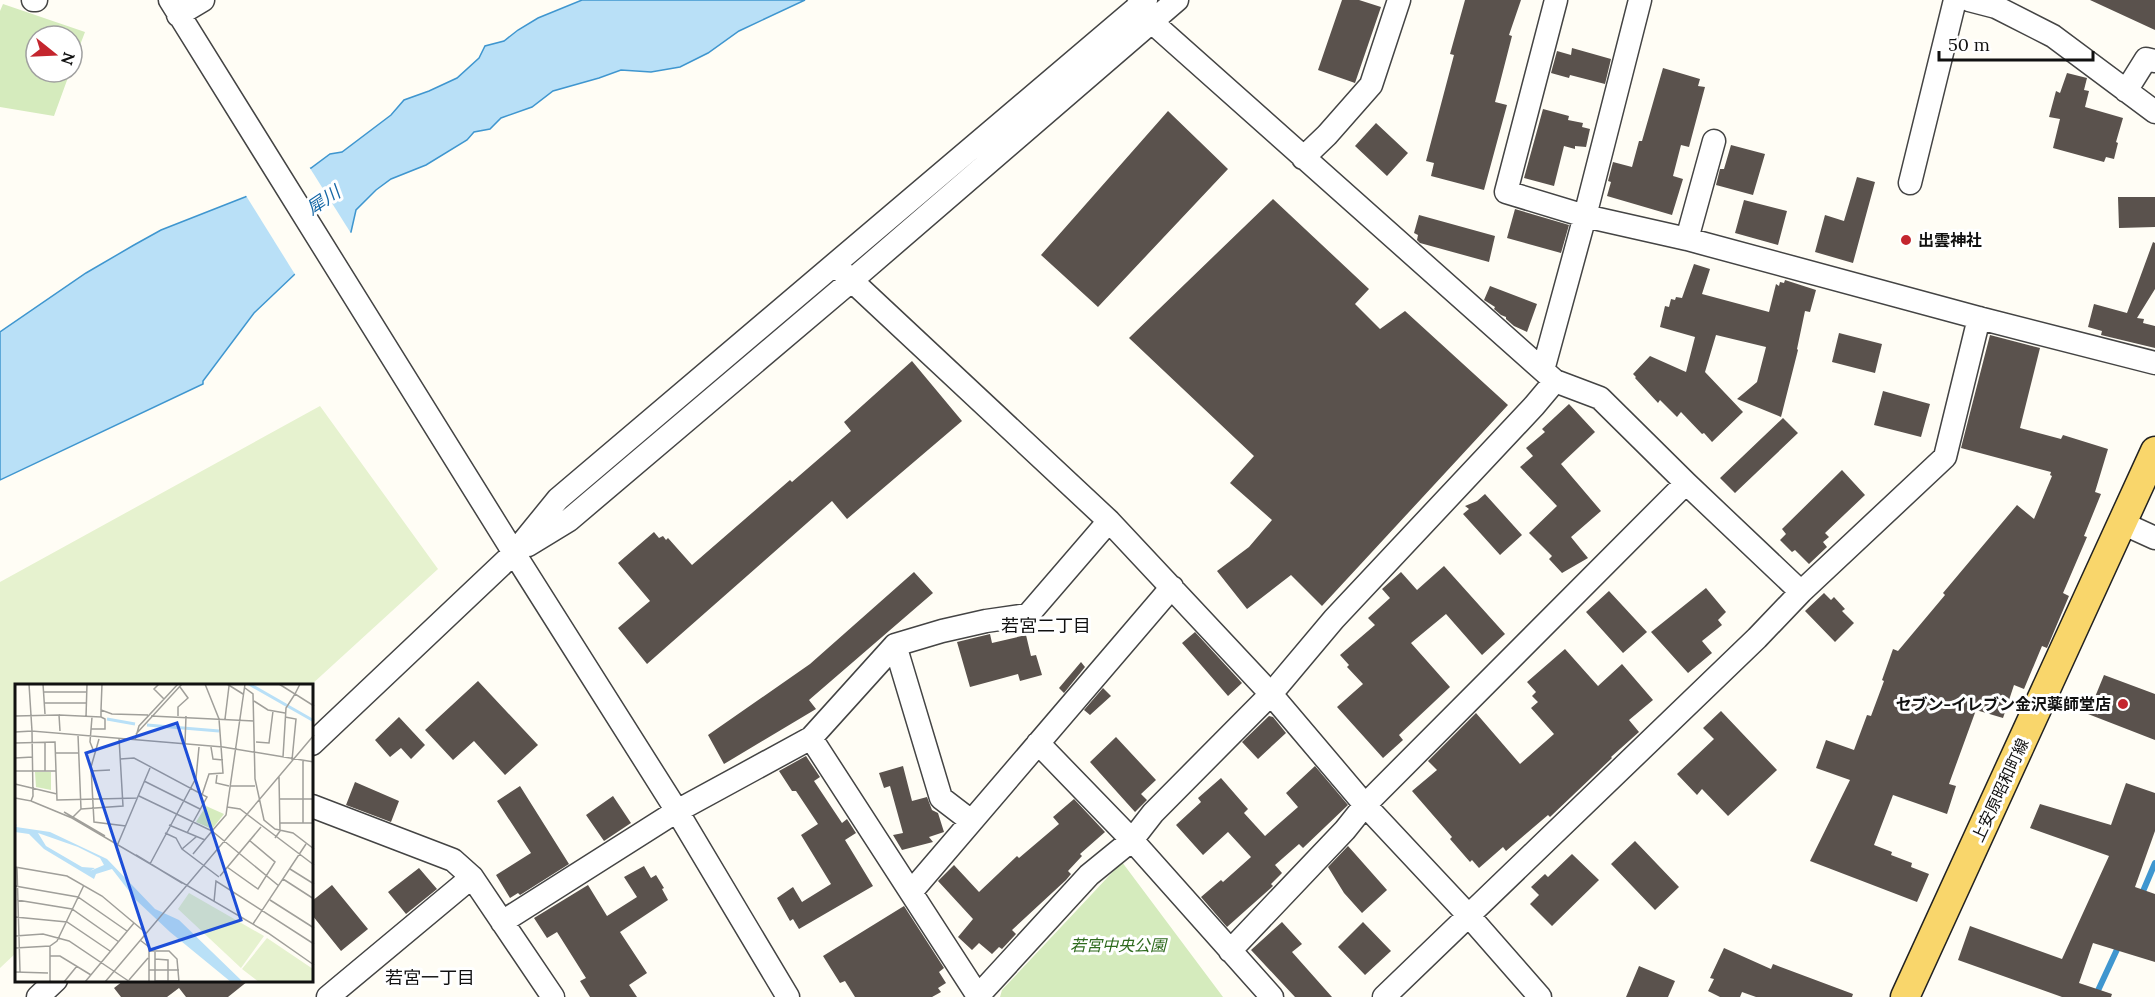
<svg xmlns="http://www.w3.org/2000/svg" width="2155" height="997" font-family="Lora,'Noto Sans JP',serif">
<style>
.green{fill:#d5ebbd}
.pitch{fill:#e6f2cf}
.water{fill:#b9e0f7;stroke:#3f96cf;stroke-width:1.5}
.pier{fill:#fffdf5}
.lines{fill:none;stroke-linecap:round;stroke-linejoin:round}
.stream{stroke:#3f96cf;stroke-width:6}
.building{fill:#5a524d}
.minor-casing{stroke:#444;stroke-width:25}
.major-casing{stroke:#222;stroke-width:31}
.minor{stroke:#fff;stroke-width:22}
.major{stroke:#f9d66b;stroke-width:28}
.poi-dot{fill:#c4262e;stroke:#fff;stroke-width:2}
.labels{text-anchor:middle;dominant-baseline:central;stroke-width:6;stroke-linejoin:round;paint-order:stroke}
.poi-label{font-size:16px;font-weight:bold;fill:#111;stroke:#fff;text-anchor:start}
.street-label{font-size:16px;fill:#111;stroke:#fff}
.park-label{font-size:16px;font-style:italic;fill:#2f6b1f;stroke:#fff}
.water-label{font-size:18px;font-style:italic;fill:#1768a6;stroke:#fff}
.neighbourhood-label{font-size:18px;fill:#111;stroke:#fff}
.inset-river{fill:none;stroke:#b9e0f7;stroke-width:3}
.inset-road{fill:none;stroke:#a09f9a;stroke-width:1.5}
.view{fill:#1d4ed8;fill-opacity:0.15;stroke:#1d4ed8;stroke-width:3}
.inset-edge{fill:none;stroke:#111;stroke-width:3}
</style>
<rect width="100%" height="100%" fill="#fffdf5"/>
<path class="green" d="M3,4L85,32L72,66V36H36V72H70L54,116L0,107V11Z
M1122,862L1223,997H1000L1002,990Z"/>
<path class="pitch" d="M320,406L438,569L311,685H16V953L0,968V582Z"/>
<path class="water" d="M582,0H805L739,31L708,53L680,67L651,72L621,70L599,78L553,91L532,107L501,118L490,129L474,132L467,140L426,165L391,179L376,190L356,210L351,232L295,274L254,313L203,381V384L0,480V332L86,273L134,245L161,230L245,197L311,168L330,154L342,152L391,115L404,100L429,91L457,78L479,58L485,46L504,41L518,30L538,18Z"/>
<path class="pier" d="M308,165L352,235L296,276L245,194Z"/>
<g class="lines">
<path class="stream" d="M2141,896L2155,863
M2095,997L2120,943"/>
</g>
<path class="building" d="M1342,0H1359L1381,7L1355,83L1318,70Z
M1465,0H1521L1509,35L1512,36L1495,102L1507,105L1484,190L1431,176L1434,163L1426,161L1454,55L1450,54Z
M2090,0H2155V30Z
M1572,48L1611,59L1605,84L1570,75L1569,78L1551,73L1557,51L1571,55Z
M1663,68L1700,79L1698,86L1705,87L1689,147L1681,145L1673,176L1683,179L1672,215L1607,196L1611,182L1608,181L1613,162L1632,167L1639,141H1642Z
M2067,73L2087,78L2084,90L2089,91L2085,107L2123,118L2116,142L2118,143L2114,159L2106,157L2104,162L2053,148L2060,119L2049,117L2056,91L2060,93Z
M1543,109L1569,116L1568,120L1583,123L1582,127L1590,129L1586,147L1575,146V149L1564,146L1554,186L1524,178Z
M1168,111L1228,169L1098,307L1041,255Z
M1376,123L1408,153L1387,176L1355,146Z
M1731,145L1765,154L1753,195L1716,185L1720,169H1724Z
M1857,177L1875,182L1853,263L1815,252L1825,215L1844,221Z
M2118,197H2155V227L2119,228Z
M1273,199L1369,289L1355,304L1380,329L1405,311L1508,405L1322,606L1291,575L1247,609L1217,571L1249,547L1272,520L1230,483L1254,456L1129,338Z
M1744,200L1787,211L1778,245L1735,233Z
M1515,209L1569,225L1561,253L1507,238Z
M1419,215L1495,236L1489,262L1420,243L1417,240L1418,235L1414,233Z
M2153,242L2155,243V289L2137,318L2144,319L2143,323L2155,326V348L2101,335L2102,331L2088,327L2094,304L2127,313Z
M1694,264L1710,269L1702,294L1769,312L1776,284L1779,286L1780,282L1784,283L1785,280L1816,290L1810,312L1805,311L1797,349L1798,350L1781,417L1737,399L1757,382L1766,347L1716,335L1705,372L1743,412L1712,442L1704,433L1702,434L1681,412L1677,417L1660,400L1658,403L1635,378L1636,377L1633,374L1650,356L1686,372L1695,337L1660,327L1665,306L1669,307L1671,299L1675,300L1676,297L1682,298Z
M1490,286L1537,304L1527,332L1514,326L1506,319V317L1501,315L1494,309L1495,307L1484,300Z
M1839,333L1882,344L1875,373L1832,362Z
M1990,335L2040,348L2020,428L2061,439L2063,435L2108,449L2095,492L2101,494L2084,536L2087,537L2063,593L2069,596L2047,648L2042,646L2024,689L2014,685L2003,718L1976,710L1949,784L1956,786L1947,814L1893,795L1874,845L1892,852L1891,855L1912,863L1911,867L1929,874L1917,902L1810,861L1850,780L1816,768L1826,740L1854,750L1867,715L1871,716L1884,681L1882,680L1893,649L1898,651L1945,595L1943,593L2017,505L2034,519L2052,476L2050,475L2051,472L1961,448Z
M912,361L962,421L847,519L832,501L647,664L618,628L650,601L618,563L654,532L659,538L663,536L666,540L668,538L692,565L790,480L792,482L851,431L844,422Z
M1883,391L1930,404L1921,437L1874,425Z
M1569,404L1595,432L1561,464L1601,511L1571,537L1588,558L1562,573L1549,559L1552,556L1529,533L1557,506L1520,467L1533,456L1526,448L1545,432L1542,429Z
M1783,418L1798,433L1735,493L1720,478Z
M1842,470L1865,495L1825,533L1829,537L1823,542L1827,547L1809,564L1795,550L1792,552L1780,540L1786,534L1782,529Z
M1485,494L1522,535L1500,555L1463,514L1469,509L1465,506L1477,501Z
M1444,566L1505,634L1482,655L1446,614L1411,643L1450,687L1399,735L1403,740L1383,758L1337,707L1363,684L1347,667L1349,665L1340,655L1375,625L1368,618L1390,598L1382,589L1401,572L1417,590Z
M914,572L933,593L809,700L816,709L724,764L708,735L810,664Z
M1706,588L1726,612L1718,620L1722,625L1702,641L1712,653L1688,673L1651,632Z
M1609,591L1647,632L1623,653L1586,612Z
M1824,593L1831,600L1834,597L1845,609L1842,611L1854,623L1835,642L1805,611Z
M1195,632L1242,683L1228,696L1182,643Z
M990,634L992,643L1026,635L1031,656L1036,655L1042,675L1020,681L1018,674L970,687L957,642Z
M1565,649L1598,686L1622,664L1653,700L1629,720L1639,732L1611,757L1612,758L1550,817L1548,815L1506,851L1503,847L1479,868L1472,860L1470,862L1450,839L1452,837L1412,791L1437,770L1428,761L1476,713L1520,764L1554,734L1531,708L1538,702L1532,696L1536,692L1527,682Z
M1081,662L1085,667L1064,693L1059,688Z
M2104,675L2155,694V740L2088,714Z
M478,681L538,745L505,775L474,741L453,760L425,730Z
M1103,688L1111,696L1090,715L1084,710Z
M1721,711L1777,770L1728,816L1702,789L1697,795L1677,774L1714,739L1703,728Z
M1269,716L1273,717L1286,733L1258,759L1242,742Z
M399,717L425,745L411,759L401,748L390,757L375,740Z
M1116,737L1156,780L1141,794L1147,800L1135,812L1090,762Z
M806,756L820,777L814,781L842,823L847,819L856,833L845,840L873,886L799,929L793,919L790,921L777,898L793,887L802,902L831,884L801,835L818,824L796,791H792L779,771Z
M903,766L912,801L927,797L932,810L938,813L944,832L929,837L933,842L902,850L893,835L903,833L890,786L884,788L879,773Z
M1315,766L1348,805L1303,848L1299,844L1275,865L1282,873L1271,884L1273,886L1227,927L1201,897L1221,880L1223,882L1251,857L1228,832L1203,855L1176,825L1201,802L1198,798L1221,778L1248,809L1244,813L1265,836L1298,807L1286,793Z
M355,782L399,801L391,822L346,805Z
M2126,783L2155,793V831L2135,887L2155,894V962L2093,943L2079,983L2112,994L2111,997H2062L1958,960L1970,926L2062,959L2109,856L2030,828L2040,804L2111,825Z
M520,786L569,864L520,895L518,893L510,898L496,875L531,853L497,801Z
M613,796L631,823L604,841L586,815Z
M1074,799L1105,832L1080,854L1082,856L1068,871L1071,874L1066,880L1012,930L1016,934L1002,949L999,947L992,954L979,943L972,950L958,937L973,919L938,881L954,865L979,892L1017,856L1019,858L1059,824L1053,817Z
M1635,841L1679,887L1655,910L1611,864Z
M1348,846L1387,890L1362,913L1344,893L1328,867Z
M1572,854L1599,880L1552,926L1530,904L1539,895L1531,887L1545,874L1548,877Z
M644,866L651,878L656,875L664,888L662,889L668,900L620,932L647,973L629,985L637,997H590L580,981L586,978L557,932L547,938L534,918L588,885L607,916L637,897L624,877Z
M419,868L437,889L406,914L388,892Z
M332,885L368,929L341,951L312,915V901Z
M904,906L944,968L939,972L946,983L938,988L941,992L932,997H855L845,981L840,983L823,956Z
M1282,922L1302,944L1292,952L1332,997H1295L1251,950Z
M1363,922L1391,951L1365,975L1338,947Z
M1724,948L1771,969L1773,964L1853,994L1852,997H1756L1742,992L1740,997H1720L1708,991L1714,979L1710,978Z
M1639,966L1675,981L1668,997H1626Z
M123,981H248L228,997H186L179,988L167,997H121L114,988Z"/>
<g class="lines">
<defs>
<path id="minor" d="M33,0H36
M170,0L514,553L677,811L788,997
M1556,0L1506,192L1585,216L1687,239L1979,318L2155,363
M1969,0L1996,7L2053,36L2155,112
M1136,8L1555,381L1600,398L1686,483L1801,592
M178,15L203,0
M2126,91L2146,59L2155,61
M1303,158L1327,135L1371,85L1399,0
M1910,183L1955,0
M1687,239L1714,141
M835,265L1109,521L1271,694L1365,805L1469,916L1540,997
M1543,370L1585,216L1640,0
M2122,523L2155,538
M528,545L569,520L851,281L1177,0
M895,645L941,798L971,821
M811,738L978,996L1089,875L1132,840L1153,813L1271,694L1334,619L1534,406L1555,381
M1038,743L1132,840L1272,997
M312,744L514,553L558,499L1146,0
M312,806L453,860L472,877L328,997
M472,877L553,997
M911,892L1172,587
M502,922L677,811L811,738L895,645L942,631L986,621L1028,615L1109,521
M1230,951L1345,830L1365,805L1686,483
M38,997L56,980
M1384,997L1757,638L1801,592L1945,457L1979,318"/>
<path id="major" d="M1905,997L2155,451"/>
</defs>
<use href="#minor" class="minor-casing"/>
<use href="#major" class="major-casing"/>
<use href="#minor" class="minor"/>
<use href="#major" class="major"/>
</g>
<g class="poi-dot">
<circle cx="1906" cy="240" r="6"/>
<circle cx="2123" cy="704" r="6"/>
</g>
<g class="labels">
<g class="poi-label">
<text x="1918" y="240">出雲神社</text>
<text x="2111" y="704" text-anchor="end">セブン-イレブン金沢薬師堂店</text>
</g>
<g class="street-label">
<text transform="translate(2000 790) rotate(-65)">上安原昭和町線</text>
</g>
<g class="park-label">
<text x="1118" y="945">若宮中央公園</text>
</g>
<g class="water-label">
<text transform="translate(323 200) rotate(-34)">犀川</text>
</g>
<g class="neighbourhood-label">
<text x="1046" y="625">若宮二丁目</text>
<text x="430" y="977">若宮一丁目</text>
</g>
</g>
<g transform="translate(15 684)">
<rect width="298" height="298" fill="#fffdf5"/>
<path d="M20,88H36V106L21,103ZM191,122L209,130L197,145L181,138Z" fill="#d5ebbd"/>
<path d="M174,209L249,252L226,284L163,225ZM252,254L298,285V298H244L227,285Z" fill="#e6f2cf"/>
<path d="M2,140L1,143L35,148L92,175L140,225L164,236L228,298H216L155,248L121,216L97,185L81,190L79,195L29,165L14,150L0,148V142ZM23,149L63,163L85,174L89,181L75,187L80,184L67,183L31,162Z" fill="#b9e0f7" fill-rule="evenodd"/>
<path class="inset-river" d="M234,0L299,37M92,35L120,40M132,41L204,47"/>
<path class="inset-road" d="M28,0L30,30M87,0L86,26L97,30L133,31M144,0L139,5L149,15M212,0L228,10M230,0L211,131L197,147L264,202M264,0L280,10L271,24L268,73M285,0L280,10L299,22M230,4L238,10L240,95L249,136L260,145L278,149L299,165M28,8H71M239,17L253,26L270,29M29,19H71M44,31L86,33V26M0,32L44,31L45,47M136,32L239,37M163,32V23L173,14L165,3M71,33L72,0M77,33L75,58L79,68M270,33L281,35L277,76M210,35L214,2M76,45H90V35L86,33M0,48L17,47L14,0M121,50L167,0M84,55L76,83L79,138L111,142M120,56L124,42L163,0M30,58V87M241,58L254,59L258,27M0,59L40,58L42,116L123,114M170,60L171,32M196,63L198,75L208,76M40,69H64M0,74L18,73M105,75L119,74L192,113L172,149M288,76V139M0,87H41M76,87L95,86M202,91L201,99L214,102M129,97L185,125M0,100L42,110M215,102H240M187,111L194,90L208,89L204,35L190,0M124,112L197,147L178,170M0,114L16,117L18,112L17,47L208,63L299,78M264,115H299M16,117L57,134L253,249L299,281M212,123L225,125L299,181M66,125L108,122L104,54M49,128L90,152M58,133L66,125L63,51M265,139H299M154,141L190,156M150,149L161,154L167,165L204,193M260,154L265,147L264,93M102,162L135,84M167,165L181,153M121,171L167,199M135,180L181,94L184,63M0,183L52,192L87,212L131,249M212,183L243,205L260,178L234,156M2,184L5,288M275,185L299,200M205,192L246,143M268,195L299,215M0,202L63,213L112,247M2,216L57,225L104,258M255,216L299,244M199,218L201,197L299,260M0,233L52,238L95,267M238,240L291,160M0,252L28,250L54,257L115,298M125,256L134,263V298M0,264L35,262L42,257L69,201M134,267H154L162,275L164,298M140,268V297H153M35,272H45L76,291M140,275L153,276V297H164M134,286H164M0,288L33,289M114,296L133,274M35,298V262M49,298L62,282M70,298L119,239M90,298L299,51"/>
<path class="view" d="M162,39L226,236L135,266L71,69Z"/>
<rect width="298" height="298" class="inset-edge"/>
</g>
<g transform="translate(54 54) rotate(108)"><circle r="28" fill="#ffffff" stroke="#a0a0a0" stroke-width="1.5"/>
<path d="M0-4.5L10 22L0 15L-10 22Z" fill="#c4262e"/>
<text y="-9" font-size="16" font-weight="bold" text-anchor="middle" fill="#111111">N</text>
</g>
<path d="M1939 51v9h154v-9" fill="none" stroke="#111111" stroke-width="3"/>
<text x="1948" y="51" font-size="18" fill="#111111" stroke="#ffffff" stroke-width="4.5" paint-order="stroke">50 m</text>
</svg>
